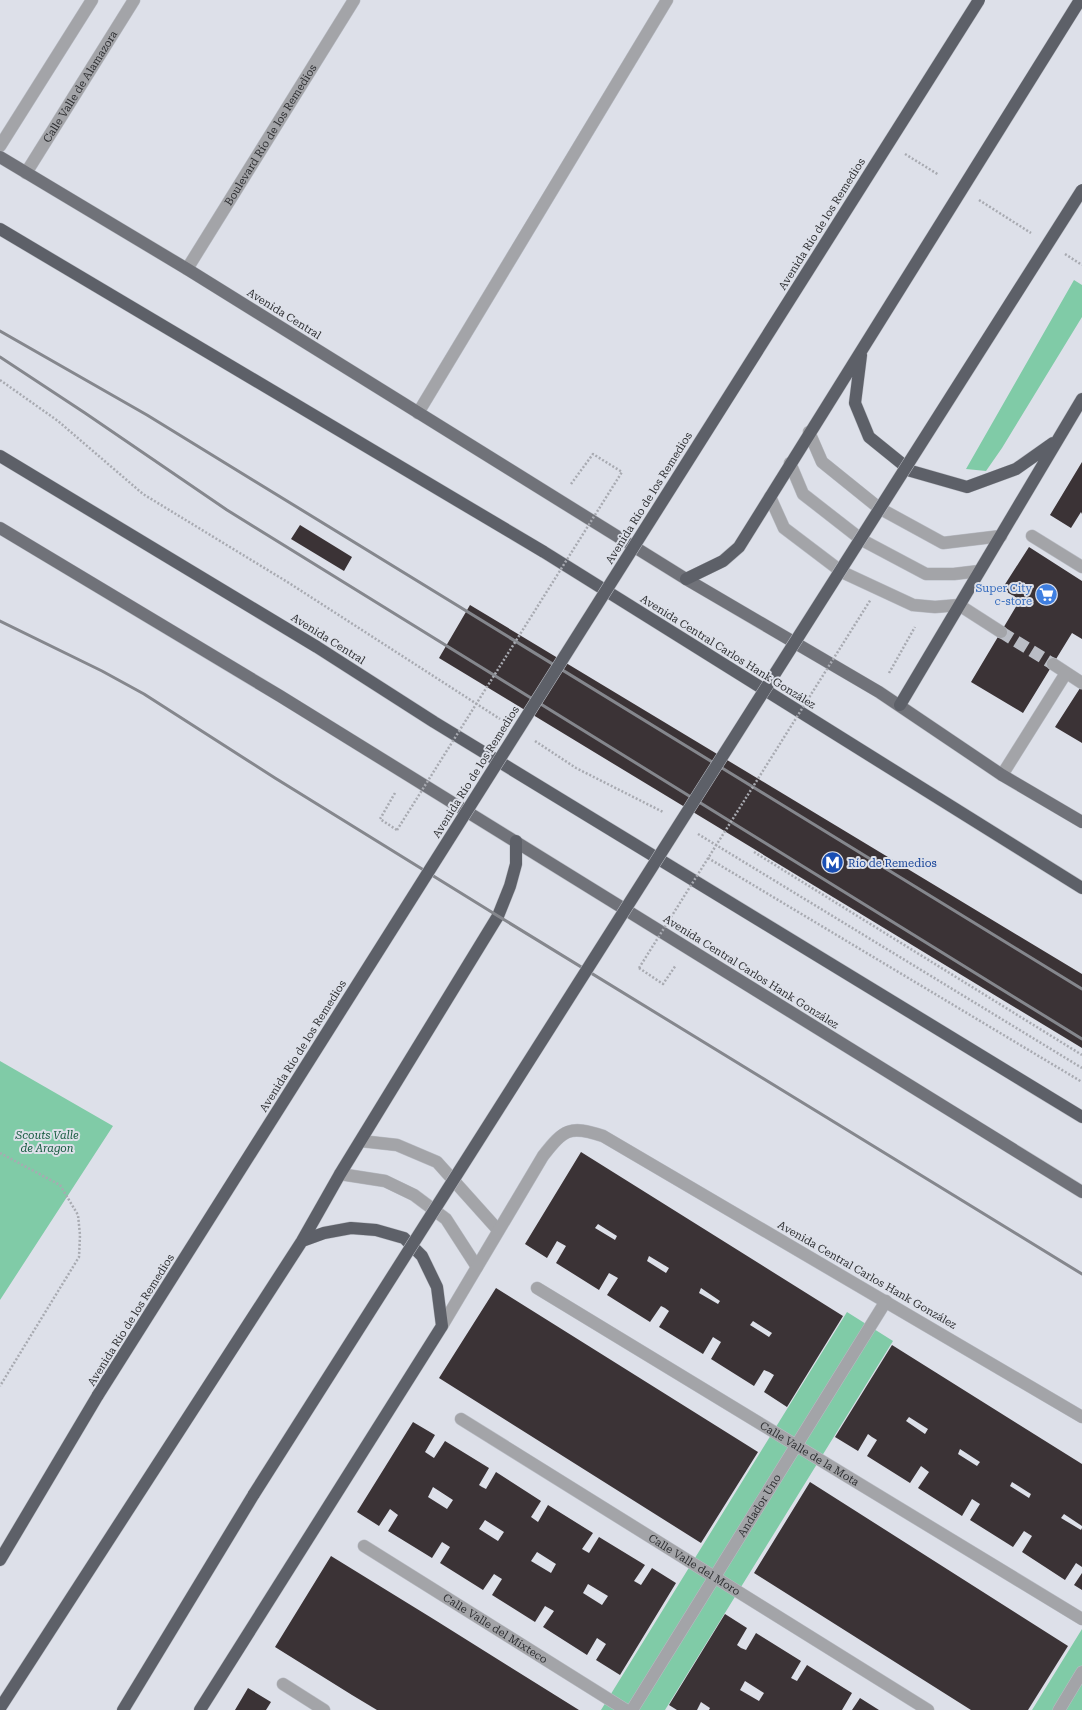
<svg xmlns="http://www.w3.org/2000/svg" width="1082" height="1710" font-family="'Roboto Serif',serif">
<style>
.green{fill:#80cba7}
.building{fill:#3b3336;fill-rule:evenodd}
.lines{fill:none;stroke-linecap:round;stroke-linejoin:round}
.minor-tunnel{stroke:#babdc5;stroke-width:12;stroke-dasharray:12 6;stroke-linecap:butt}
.minor-casing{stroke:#babdc5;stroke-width:13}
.major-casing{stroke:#babdc5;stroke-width:13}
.highway-casing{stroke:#babdc5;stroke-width:13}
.path{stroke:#a8aab1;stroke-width:2.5;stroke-dasharray:2 2;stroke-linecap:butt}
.minor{stroke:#a3a4a8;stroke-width:12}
.major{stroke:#707279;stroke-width:12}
.highway{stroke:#5d6068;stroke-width:12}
.rail{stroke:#85878d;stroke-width:3}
.highway-bridge-casing{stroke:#babdc5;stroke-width:13;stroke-linecap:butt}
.path-bridge{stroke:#a8aab1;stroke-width:2.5;stroke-dasharray:2 2;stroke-linecap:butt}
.highway-bridge{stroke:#5d6068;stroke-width:12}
.labels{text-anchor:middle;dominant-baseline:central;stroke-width:4;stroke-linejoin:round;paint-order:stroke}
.street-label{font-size:11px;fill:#2f3033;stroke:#dde0e9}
.shop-label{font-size:11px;fill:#366cbe;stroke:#dde0e9;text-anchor:end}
.transit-label{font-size:11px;fill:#164399;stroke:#dde0e9;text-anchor:start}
.park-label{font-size:11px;font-style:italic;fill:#15593e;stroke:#dde0e9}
</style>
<rect width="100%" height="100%" fill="#dde0e9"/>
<path class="green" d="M1074,280L1082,285V317L1002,448L986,471L966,469Z
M0,1061L113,1126L0,1300Z
M847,1312L893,1341L665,1710H601Z
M1082,1629V1710H1032Z"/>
<path class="building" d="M1082,462V514L1081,512L1071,528L1050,515Z
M300,525L352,557L344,571L291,539Z
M1029,547L1082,581V639L1072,633L1023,713L971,682L1020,600L1002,589Z
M470,605L1082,974V1048L439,658Z
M1082,685V743L1055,727Z
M581,1152L843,1316L787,1407L764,1392L774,1375L769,1372L764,1370L754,1386L711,1359L721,1342L713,1337L703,1354L659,1327L669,1311L665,1308L661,1306L650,1322L607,1295L618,1278L609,1273L599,1290L556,1263L566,1246L557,1241L547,1258L525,1244ZM598,1224L617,1236L615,1240L595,1228ZM649,1256L669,1268L666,1273L647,1261ZM701,1288L720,1301L718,1304L699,1293ZM753,1321L772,1333L769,1337L750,1325Z
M496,1288L758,1452L701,1543L439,1378Z
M892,1345L1082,1464V1526L1064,1514L1061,1518L1081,1530L1082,1528V1567L1076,1563L1065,1580L1022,1552L1032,1536L1024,1531L1013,1547L970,1520L980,1504L972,1499L962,1516L918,1488L929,1472L921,1466L910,1483L867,1456L877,1440L872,1437L868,1434L858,1451L835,1437ZM909,1417L928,1429L925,1434L906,1421ZM960,1449L980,1462L977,1466L958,1454ZM1012,1482L1031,1494L1029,1498L1010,1486Z
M413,1422L435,1435L425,1452L434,1458L445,1441L489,1468L479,1485L482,1487L486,1489L496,1472L541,1501L531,1517L538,1522L548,1505L593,1533L582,1549L589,1553L599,1537L645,1565L634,1581L641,1585L652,1568L676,1583L620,1675L596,1660L606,1644L597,1638L587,1655L543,1627L554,1611L545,1606L535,1622L492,1595L502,1579L494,1574L483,1590L440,1563L450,1547L442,1542L432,1558L388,1531L398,1515L390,1509L379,1526L357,1512ZM433,1487L453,1500L447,1509L428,1497ZM485,1520L504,1532L498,1541L479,1529ZM537,1552L556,1564L551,1573L531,1561ZM588,1584L608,1596L602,1605L583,1593Z
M810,1482L1068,1646L1028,1710H971L754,1573Z
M331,1556L435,1620L579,1710H377L352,1695L275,1647Z
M1082,1573V1590L1074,1585Z
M725,1614L747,1628L737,1645L741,1648L746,1650L756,1633L801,1661L791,1678L797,1681L807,1665L852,1693L842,1710H709L710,1708L701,1702L697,1710H677L669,1705ZM745,1681L764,1693L759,1701L740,1690Z
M248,1688L271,1702L266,1710H235Z
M860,1698L879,1710H852Z"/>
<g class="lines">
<path class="minor-tunnel" d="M1001,632L1053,664"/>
<defs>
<g id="minor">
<path d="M0,146L92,0"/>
<path id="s1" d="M26,173L134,0"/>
<path id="s2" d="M187,269L354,0"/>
<path d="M418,413L667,0"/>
<path d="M809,432L822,462L879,508L943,543L1001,536"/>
<path d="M790,463L803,494L862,540L926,574H954L979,571"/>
<path d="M770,497L784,528L842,572L913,605L935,607L959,605L1001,632"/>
<path d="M1032,536L1082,567"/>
<path d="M1053,664L1082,683"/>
<path d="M1002,775L1066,673"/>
<path d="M361,1141L397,1145L437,1162L498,1230"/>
<path d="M340,1174L385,1181L414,1195L446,1219L477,1267"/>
<path id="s3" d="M537,1288L1082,1619"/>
<path d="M442,1326L543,1156C564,1129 570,1125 603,1136L1082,1417"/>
<path id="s4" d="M461,1419L928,1710"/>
<path id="s5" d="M364,1546L626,1710"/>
<path d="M283,1684L324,1710"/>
<path id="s6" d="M632,1710L886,1301"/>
<path d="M1059,1710L1082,1672"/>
</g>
<path id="major" d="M0,157L187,269L686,579L879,692L1002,775L1082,822
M0,528L280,696L1082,1192"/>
<path id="highway" d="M0,229L544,552L1082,888
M861,355L855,403L869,437L911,471L967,487L1016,469L1053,443
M0,456L317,647L434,722L1082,1117
M686,579L723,561L739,547L1080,0
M900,705L1082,399
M0,1560L98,1395
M0,1708L302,1241L340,1174L498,916L510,886L516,864V841
M123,1710L254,1494
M200,1710L442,1326L437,1287L422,1256L404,1238L376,1230L351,1228L324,1233L302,1241"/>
</defs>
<use href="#minor" class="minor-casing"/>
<use href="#major" class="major-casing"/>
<use href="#highway" class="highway-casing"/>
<path class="path" d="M905,154L939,175
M979,200L1031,233
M1065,254L1082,265
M0,380L58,421L143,494L289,583L500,719
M571,484L593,454L622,472
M889,673L915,627
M535,741L576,768L663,812
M395,793L380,819L397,830
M698,834L1082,1068
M754,852L1082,1055
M708,858L1082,1082
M639,968L663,984L676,965
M0,1153L60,1185L78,1215L80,1235L79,1257L0,1386"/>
<use href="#minor" class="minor"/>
<use href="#major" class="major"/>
<use href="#highway" class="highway"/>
<path class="rail" d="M0,331L147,415L1082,989
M0,357L85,413L227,510L1082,1039
M0,621L102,671L144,694L275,778L498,916L1082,1274"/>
<defs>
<path id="highway-bridge" d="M98,1395L979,0
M254,1494L1082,190"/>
</defs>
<use href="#highway-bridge" class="highway-bridge-casing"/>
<path class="path-bridge" d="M397,830L622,472
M639,968L871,599"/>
<use href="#highway-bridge" class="highway-bridge"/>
</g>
<defs>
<symbol id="supermarket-disc" viewBox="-11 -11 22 22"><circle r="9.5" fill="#3f7fe0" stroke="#dde0e9"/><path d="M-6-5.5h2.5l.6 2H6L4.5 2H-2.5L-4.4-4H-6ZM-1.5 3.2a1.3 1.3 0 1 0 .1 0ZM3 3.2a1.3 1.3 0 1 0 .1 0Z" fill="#fff"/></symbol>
<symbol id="metro-disc" viewBox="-11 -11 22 22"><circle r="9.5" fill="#1a4fb4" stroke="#dde0e9"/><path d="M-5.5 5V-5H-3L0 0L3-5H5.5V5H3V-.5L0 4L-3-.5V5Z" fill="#fff"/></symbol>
</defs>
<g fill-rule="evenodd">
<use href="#supermarket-disc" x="1034" y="582" width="25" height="25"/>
<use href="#metro-disc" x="820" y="850" width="25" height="25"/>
</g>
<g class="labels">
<g class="street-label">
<text stroke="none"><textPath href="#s1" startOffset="102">Calle Valle de Alamazora</textPath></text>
<text stroke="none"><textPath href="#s2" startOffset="158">Boulevard Río de los Remedios</textPath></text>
<text transform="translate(822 224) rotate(-58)">Avenida Río de los Remedios</text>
<text transform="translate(284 314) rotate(32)">Avenida Central</text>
<text transform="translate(649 498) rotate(-58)">Avenida Río de los Remedios</text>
<text transform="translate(328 639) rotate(32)">Avenida Central</text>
<text transform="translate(728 652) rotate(32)">Avenida Central Carlos Hank González</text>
<text transform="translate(476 772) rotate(-58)">Avenida Río de los Remedios</text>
<text transform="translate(751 972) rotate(32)">Avenida Central Carlos Hank González</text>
<text transform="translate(303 1046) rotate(-58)">Avenida Río de los Remedios</text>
<text transform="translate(867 1275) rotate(30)">Avenida Central Carlos Hank González</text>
<text transform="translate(131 1320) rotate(-58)">Avenida Río de los Remedios</text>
<text stroke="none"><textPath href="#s3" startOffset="319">Calle Valle de la Mota</textPath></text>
<text stroke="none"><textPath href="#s6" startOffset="241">Andador Uno</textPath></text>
<text stroke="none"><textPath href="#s4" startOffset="275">Calle Valle del Moro</textPath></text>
<text stroke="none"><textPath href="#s5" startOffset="155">Calle Valle del Mixteco</textPath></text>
</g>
<g class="shop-label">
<text x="1032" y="588">Super City<tspan x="1032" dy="13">c-store</tspan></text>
</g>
<g class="transit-label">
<text x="848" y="863">Río de Remedios</text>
</g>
<g class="park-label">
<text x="47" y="1135">Scouts Valle<tspan x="47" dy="13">de Aragon</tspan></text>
</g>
</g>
</svg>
